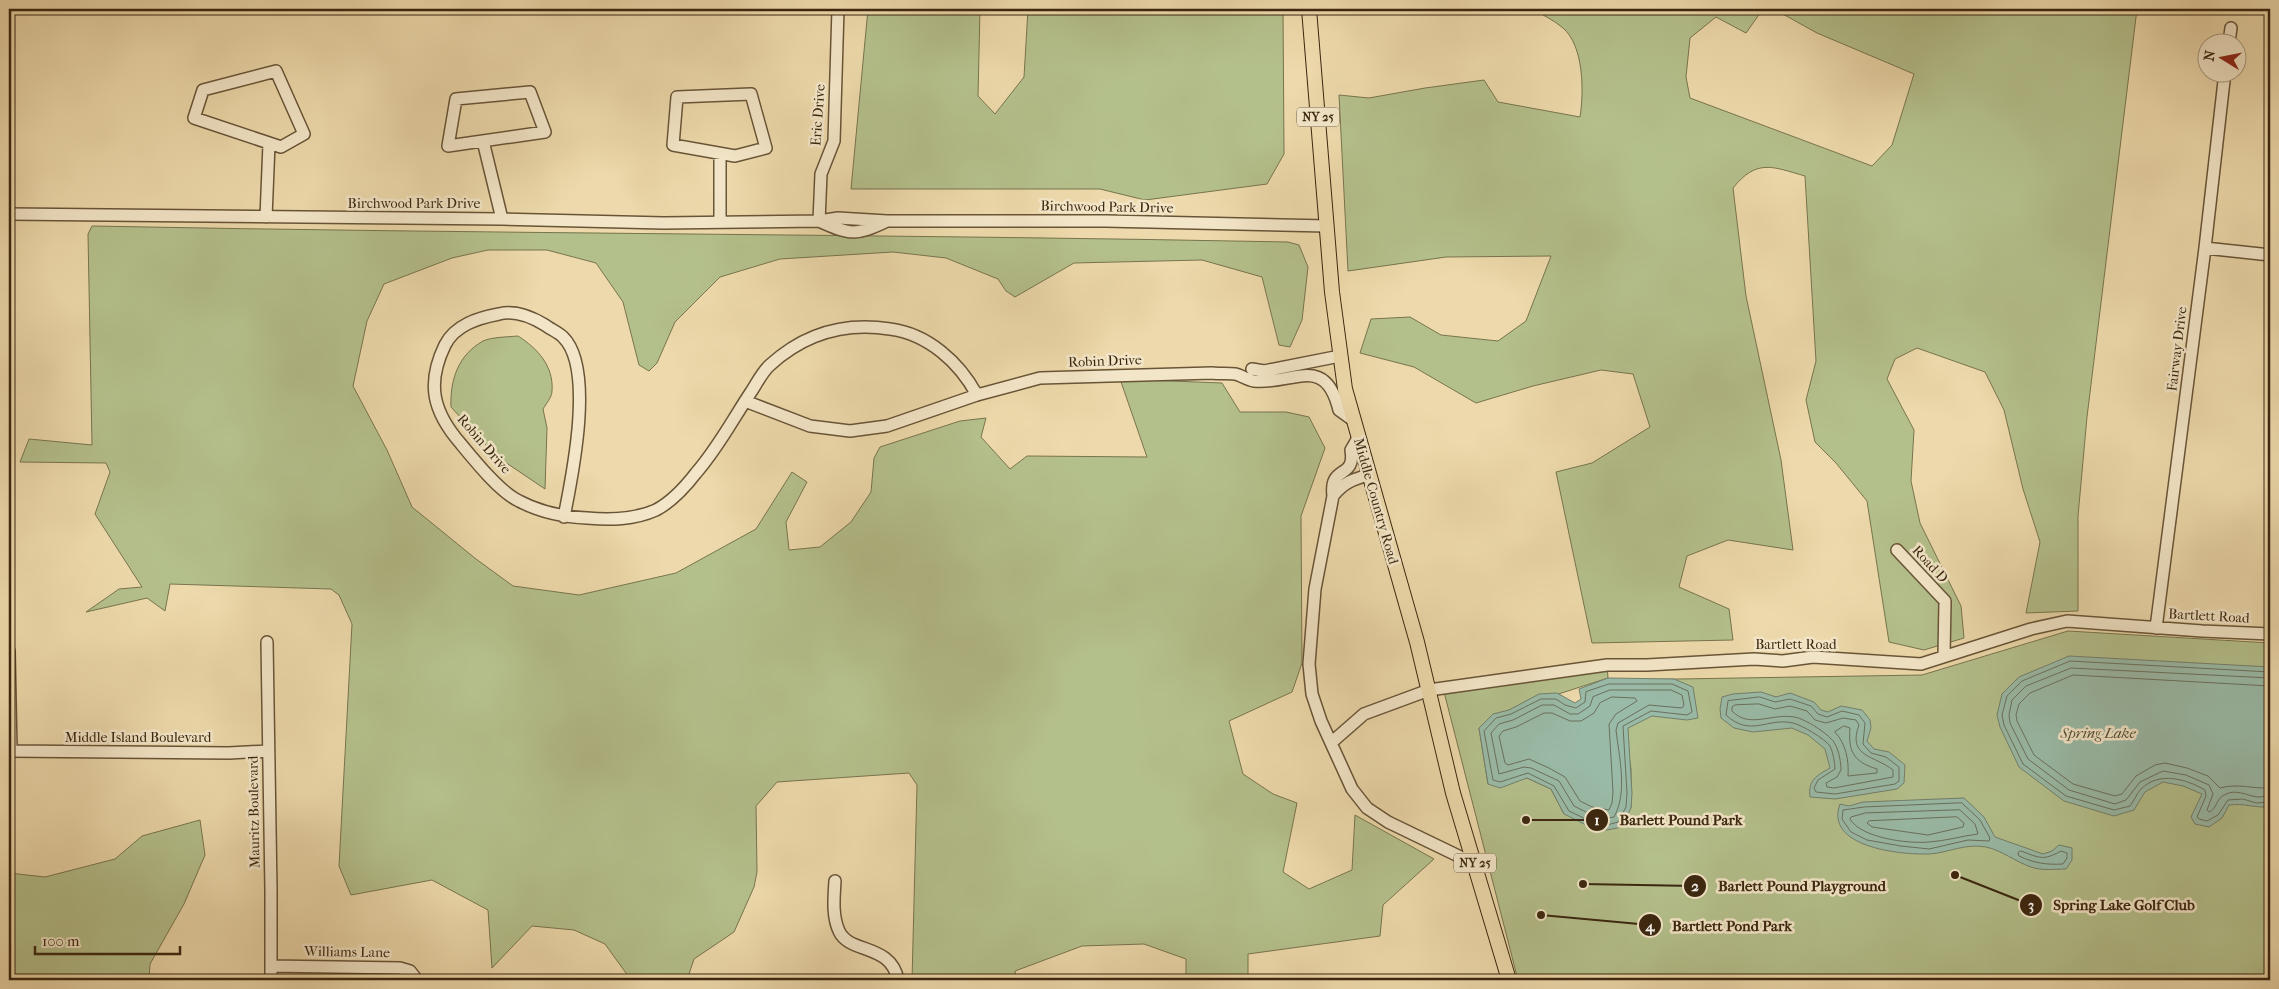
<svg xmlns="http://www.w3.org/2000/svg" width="2279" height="989" font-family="'IM FELL French Canon',serif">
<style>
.green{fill:#b4c08c;stroke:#78744e}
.water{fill:#99baa7;stroke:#737f6b}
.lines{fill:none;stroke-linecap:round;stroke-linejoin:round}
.shore{stroke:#6a705c;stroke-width:1}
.minor-casing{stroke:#685437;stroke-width:14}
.major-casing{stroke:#3b2710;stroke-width:16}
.minor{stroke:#f3e6c8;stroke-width:11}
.major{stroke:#edd9ab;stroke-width:14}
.labels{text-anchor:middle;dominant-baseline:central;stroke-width:5;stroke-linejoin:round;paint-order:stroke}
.shield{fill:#f3e6c8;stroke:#726047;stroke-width:1}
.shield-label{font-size:12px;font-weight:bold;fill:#3b2710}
.street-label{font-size:14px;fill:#3b2710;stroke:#f3e6c8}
.water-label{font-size:15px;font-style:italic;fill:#524c36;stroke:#f3e6c8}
.leader{fill:none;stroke:#3b2710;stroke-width:2}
.callout-dot{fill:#3b2710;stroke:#f3e6c8;stroke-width:2}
.mark-label{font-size:15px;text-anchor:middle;font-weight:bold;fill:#fff}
.callout-label{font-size:15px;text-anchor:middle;font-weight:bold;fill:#3b2710;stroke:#f3e6c8;stroke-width:5;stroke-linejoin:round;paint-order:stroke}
</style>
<rect width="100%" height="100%" fill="#edd9ab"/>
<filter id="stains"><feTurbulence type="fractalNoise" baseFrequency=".004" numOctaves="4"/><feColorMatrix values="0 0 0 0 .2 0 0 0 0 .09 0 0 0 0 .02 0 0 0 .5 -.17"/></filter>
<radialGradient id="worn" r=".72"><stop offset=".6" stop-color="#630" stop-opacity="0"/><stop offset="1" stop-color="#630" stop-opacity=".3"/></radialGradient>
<path class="green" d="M868,9H980L978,96L995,114L1024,77L1028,9H1283L1284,154L1267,184L1145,200L1100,189H851Z
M1533,9H1763L1746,33L1716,17L1690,38L1686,77L1690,98L1872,166L1892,145L1914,74L1817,33L1781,13L1764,9H2137L2087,417L2078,516V611L2026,613L2040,542L2023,489L2004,410L1985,372L1917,348L1895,359L1887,379L1914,430L1911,481L1920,523L1961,606L1964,638L1924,650L1889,642L1867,501L1836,463L1815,442L1806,400L1816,361L1805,176C1773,167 1757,158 1733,188L1746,296L1781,460L1793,550L1728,540L1687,556L1679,587L1729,609L1733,640L1592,643L1556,472L1592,463L1650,427L1633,374L1601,370L1533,386L1476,403L1414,367L1360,353L1371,319L1410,317L1441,335L1498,341L1526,321L1551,256L1446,257L1348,271L1339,95L1369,98L1425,88L1484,80L1498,102L1580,117C1584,92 1584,46 1563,28C1554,20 1542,15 1533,9Z
M92,226C490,234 889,234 1288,242L1299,245L1308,267L1302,320L1290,347L1279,345L1262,277L1202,260L1074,263L1015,297L1006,291L998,279L946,258L893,252L780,259L720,277L675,322L657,363L649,371L639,365L623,302L596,263L547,250H488L452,258L384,284L367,321L353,386L387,450L412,507L476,559L513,586L579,595L676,573L756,529L792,472L807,482L786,522L789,550L820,547L851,522L871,492L874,458L880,447L960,421L986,418L981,437L1010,469L1027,456L1147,457L1120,379L1222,383L1240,412H1286L1309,417L1325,448L1301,516L1302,663L1292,692L1229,721L1243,774L1273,794L1297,803L1283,872L1309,889L1352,870L1355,815L1434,859L1383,905L1380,936L1248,954V980H1186V959L1144,944L1082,946L1015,971L1016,980H912L917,785L909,773L777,782L756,806L757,872L754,887L734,932L694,959L687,980H631L605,944L574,930L532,926L492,968L488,910L432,880L351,895L339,866L352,624L339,595L331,589L170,584L165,611L147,598L86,612L119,589L142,587L95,514L110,472L106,463L20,462L29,439L92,445L88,234Z
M518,336C537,348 554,366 552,391C552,397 546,404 543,409L547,428L545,489L496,456L451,407C450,380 458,355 483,341C492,337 507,337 518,336Z
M2068,631L2270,643V980H1518L1443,688L1607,665L1608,678L1509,710L1479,728L1488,784L1527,778L1551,789L1564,814L1631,808V769L1618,680L1922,675Z
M200,820L205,855L184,904L150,964L149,980H9V873L45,877L115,859L142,836Z"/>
<path class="water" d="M2069,656L2270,667V807C2255,808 2244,803 2229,805L2222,818L2209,827L2195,824L2191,817L2202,794L2183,786L2163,782L2145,792L2134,810L2114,816L2064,801L2019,767L2000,727L1997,715L2002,694L2019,677Z
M1608,678L1674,679L1693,687L1698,718L1687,720L1652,716L1628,728L1632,793L1631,808L1622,827L1607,830L1586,825L1564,814L1551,789L1527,778L1500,788L1488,784L1479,728L1493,714L1509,710L1539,694L1557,693L1575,703L1581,699L1579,689Z
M1761,692L1776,697L1790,693L1814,702L1821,710L1828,712L1841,706L1862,710L1870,720L1871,728L1867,741L1874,749L1889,752L1905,765L1904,783L1897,789L1835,799L1810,797C1808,780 1816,776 1830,768L1825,749L1808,735L1792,728L1753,732L1734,728L1721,718L1720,709L1722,697L1733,694Z
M1964,798L1984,817L1995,837L2043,854L2052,851L2059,845L2072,848V860L2066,869C2054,869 2042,871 2031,867C2016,862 2001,850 1986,847C1965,843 1948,853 1929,854C1900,855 1824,847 1840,804L1849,806L1863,802Z"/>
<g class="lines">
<path class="shore" d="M2270,672L2070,661L2022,681L2007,696L2002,715L2004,725L2023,764L2066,796L2114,810L2130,806C2134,801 2137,793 2141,789C2159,771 2186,779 2205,790L2206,796L2197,817L2199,819L2207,821L2218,815L2228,800L2243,799L2256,803L2270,802
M2270,678L2071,668L2026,686L2012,700L2009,715L2010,723L2028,759L2069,790L2115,804L2126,800L2140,782L2163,771L2186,775L2209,785L2213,794L2207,810L2209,812C2217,809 2216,799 2224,795C2236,788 2247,796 2258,797C2262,797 2266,796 2270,795
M1609,684H1672L1688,691L1692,712L1687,715L1651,711L1623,726L1627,793L1626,807L1618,822L1607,825L1588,820L1569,811L1554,786L1528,773L1500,782L1493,780L1484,731L1496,718L1511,714L1541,699H1556L1565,705L1576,708L1585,702L1586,692Z
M2270,686L2073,675L2030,693L2019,704L2016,715L2017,721L2034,755L2073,784L2115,796L2122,794L2136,776L2155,765L2165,763L2187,768L2208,776L2220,788C2238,783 2253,789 2270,788
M1610,690H1671L1682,695L1684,705L1682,708L1649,705L1618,723L1616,730C1619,757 1628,792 1614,817L1607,818L1590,814L1574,806L1559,781L1531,768L1524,767L1499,774L1491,733L1499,724L1513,720L1542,705H1554L1570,714H1578L1590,706L1593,697Z
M1612,697L1635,698L1637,701L1616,714L1609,724L1613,792L1612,803L1609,810L1592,807L1580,801L1565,777L1549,768L1529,759L1508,765L1505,763L1499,736L1503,731L1516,727L1544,713H1552L1570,721H1581L1594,713L1600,703Z
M1760,697L1775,702L1790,699L1811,706L1818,714L1827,717L1842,711L1859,715L1865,723L1863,744L1871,753L1886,757L1899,767V781L1895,784L1835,794L1816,792L1814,788L1818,780L1835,769C1835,763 1833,752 1830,746C1825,739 1802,725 1793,723C1767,717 1751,738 1726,715L1728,701Z
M1759,704L1775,709L1790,706L1807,711L1815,720L1826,723L1843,718L1856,720L1859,725C1847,757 1874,755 1893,770V777L1834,788L1827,787L1826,783L1837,777L1841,770C1841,763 1839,751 1835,744C1831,735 1804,718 1794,717C1772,713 1749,729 1732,711V707L1735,705Z
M1844,726L1850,728C1848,752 1854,762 1877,769V773L1848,776C1849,760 1846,744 1835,732Z
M1962,803L1980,820L1990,838L1989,841L1968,840L1929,849L1901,846L1867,840L1851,832L1842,819L1843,810L1864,807Z
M1960,810L1975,824L1978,834C1962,836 1945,841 1929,842C1908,844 1861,838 1850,819L1851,817L1865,813Z
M1957,817L1964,823L1963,827L1928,835L1872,827L1867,823L1869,821Z
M2021,851C2040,858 2043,861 2061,851L2067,853V858L2063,864C2046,865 2034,863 2019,856L2018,853Z"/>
<defs>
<path id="minor" d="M2229,42L2231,28
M276,71L304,134L281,147L194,118L203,90Z
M530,92L545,132L448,146L456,99Z
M751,94L766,148L735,156L673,145L677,97Z
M483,141L502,219
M9,214L502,219L664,223L819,221L838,218L887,221H1106L1327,226
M266,217L269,144
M720,221V154
M819,221L821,174L834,141L838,9
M819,221C850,235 856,236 887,221
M2205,248L2270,255
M1252,369L1264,371L1340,356
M745,401L810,426L850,431L887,426L977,395L1040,378L1212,373C1219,374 1228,373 1235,374C1241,375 1247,380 1254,381C1293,385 1325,353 1339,410L1353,420
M1358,438L1351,450C1356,480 1329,464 1333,496L1315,589L1309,664L1312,694L1321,721L1352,789L1367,808L1388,822L1475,864
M1333,496C1343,483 1353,479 1369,475
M564,517C572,477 595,368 563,337C558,332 550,329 545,325C530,316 515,310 499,314C478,318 455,325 445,345C426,384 433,412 461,444C475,461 500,492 519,501C540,512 564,517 587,518C610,520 634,520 656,510C671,502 686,486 696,473C718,448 733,419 751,392C757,383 762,372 770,365C804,334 845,322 890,329C928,334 959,362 977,395
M1897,550L1945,601L1944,656
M2156,628L2205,248L2225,72
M267,642L271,890V980
M9,651L11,751
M1332,742L1364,714L1429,690L1607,665H1647L1754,659L1783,661L1813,657L1921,664L2031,629L2067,621L2202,631L2270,634
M9,751L229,753L268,751
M835,881C834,897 832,916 839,931C849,954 891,943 898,980
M271,966L400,968L410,971L417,980"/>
<path id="major" d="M1309,9L1332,292L1345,389L1417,642L1453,793L1509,980"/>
</defs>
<use href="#minor" class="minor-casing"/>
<use href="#major" class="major-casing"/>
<use href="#minor" class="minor"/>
<use href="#major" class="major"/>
</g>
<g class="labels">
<g class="shield">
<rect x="1297" y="107.5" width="42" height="19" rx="4"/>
<rect x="1454" y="853.5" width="42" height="19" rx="4"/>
</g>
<g class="shield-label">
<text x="1318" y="117">NY 25</text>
<text x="1475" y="863">NY 25</text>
</g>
<g class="street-label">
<text transform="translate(818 115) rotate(-86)">Eric Drive</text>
<text x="414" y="203">Birchwood Park Drive</text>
<text transform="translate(1107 207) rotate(1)">Birchwood Park Drive</text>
<text transform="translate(2177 349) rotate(-83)">Fairway Drive</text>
<text transform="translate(1105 361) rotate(-2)">Robin Drive</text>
<text transform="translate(484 444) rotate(49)">Robin Drive</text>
<text transform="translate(1376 501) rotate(74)">Middle Country Road</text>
<text transform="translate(1930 564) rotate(47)">Road D</text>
<text transform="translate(2209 616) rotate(3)">Bartlett Road</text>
<text x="1796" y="644">Bartlett Road</text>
<text x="138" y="737">Middle Island Boulevard</text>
<text transform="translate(254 812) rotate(-91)">Mauritz Boulevard</text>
<text transform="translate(347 952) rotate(1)">Williams Lane</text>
</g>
<g class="water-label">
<text x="2098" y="733">Spring Lake</text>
</g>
</g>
<path class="leader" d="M1526 820L1597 820M1583 884L1695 886M1955 875L2031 905M1541 915L1650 925"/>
<g class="callout-dot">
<circle cx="1526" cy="820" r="5"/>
<circle cx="1583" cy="884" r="5"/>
<circle cx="1955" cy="875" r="5"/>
<circle cx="1541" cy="915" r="5"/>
<circle cx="1597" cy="820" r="12"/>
<circle cx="1695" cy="886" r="12"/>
<circle cx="2031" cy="905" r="12"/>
<circle cx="1650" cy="925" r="12"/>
</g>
<g class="mark-label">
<text x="1597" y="825">1</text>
<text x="1695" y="891">2</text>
<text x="2031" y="910">3</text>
<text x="1650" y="931">4</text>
</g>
<g class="callout-label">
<text x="1681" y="825">Barlett Pound Park</text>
<text x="1802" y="891">Barlett Pound Playground</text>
<text x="2124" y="910">Spring Lake Golf Club</text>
<text x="1732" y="931">Bartlett Pond Park</text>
</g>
<rect width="2279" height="989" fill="none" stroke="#edd9ab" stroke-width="30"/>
<rect x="10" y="10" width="2259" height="969" fill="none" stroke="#3b2710" stroke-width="2.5"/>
<rect x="15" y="15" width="2249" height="959" fill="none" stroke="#3b2710"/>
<g transform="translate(2222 58) rotate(280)"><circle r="24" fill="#f3e6c8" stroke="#a99a7e"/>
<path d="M0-4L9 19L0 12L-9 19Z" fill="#8f2418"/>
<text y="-8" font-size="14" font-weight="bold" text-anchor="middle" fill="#3b2710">N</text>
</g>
<path d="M35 946v8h145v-8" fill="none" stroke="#3b2710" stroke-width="2.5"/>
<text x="42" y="946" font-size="15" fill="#3b2710" stroke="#f3e6c8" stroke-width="4" paint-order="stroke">100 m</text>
<rect width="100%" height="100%" filter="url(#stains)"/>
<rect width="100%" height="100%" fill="url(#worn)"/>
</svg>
